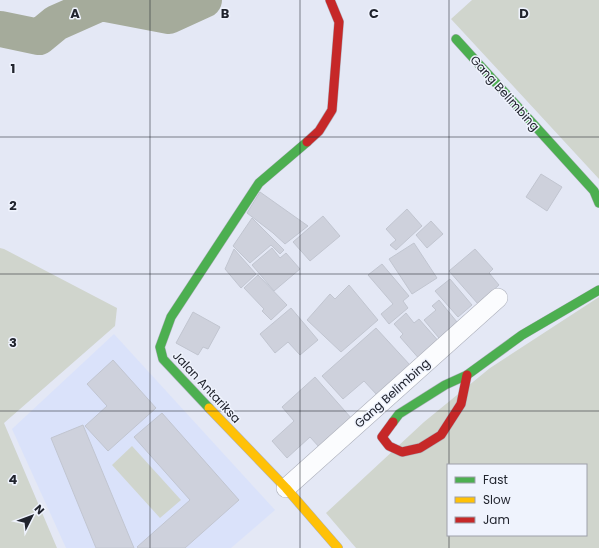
<svg xmlns="http://www.w3.org/2000/svg" width="599" height="548" font-family="Poppins,sans-serif">
<style>
.built{fill:#dae2fa}
.green{fill:#d0d5cd;fill-rule:evenodd}
.lines{fill:none;stroke-linecap:round;stroke-linejoin:round}
.river{stroke:#a5ab9b;stroke-width:36}
.building{fill:#ced1dc;stroke:#c1c5d0}
.street-casing{stroke:#adb0bb;stroke-width:20}
.fast-casing{stroke:#adb0bb;stroke-width:10}
.slow-casing{stroke:#adb0bb;stroke-width:10}
.jam-casing{stroke:#adb0bb;stroke-width:10}
.street{stroke:#fbfcfe;stroke-width:19}
.fast{stroke:#4caf50;stroke-width:9}
.slow{stroke:#ffc107;stroke-width:9}
.jam{stroke:#c62828;stroke-width:9}
.grid{fill:none;stroke:#21242e;stroke-width:1;stroke-opacity:0.55}
.labels{text-anchor:middle;dominant-baseline:central;stroke-width:3;stroke-linejoin:round;paint-order:stroke}
.street-label{font-size:12px;fill:#21242e;stroke:#eff3fd}
.grid-label{font-size:13px;text-anchor:middle;font-weight:bold;fill:#21242e;stroke:#eff3fd;stroke-width:3;stroke-linejoin:round;paint-order:stroke}
</style>
<rect width="100%" height="100%" fill="#e4e8f5"/>
<path class="built" d="M114,334L275,510L231,548H66L12,429Z"/>
<path class="green" d="M472,0H599V179L451,19Z
M0,248L4,249L117,308L115,326L4,423L57,548H0Z
M599,297V548H356L326,513L424,422L490,368ZM448,465H586V535H448Z
M132,446L181,500L160,518L112,465Z"/>
<g class="lines">
<path class="river" d="M0,29L39,37L56,23L101,3L169,16L204,0"/>
</g>
<path class="building" d="M541,174L562,187L547,211L526,197Z
M260,192L308,226L285,244L273,233L247,213Z
M407,209L422,226L396,250L390,245L396,240L386,229Z
M323,216L340,236L310,261L293,242Z
M252,218L284,250L280,254L271,245L250,263L233,246Z
M431,221L443,234L427,248L416,235Z
M414,243L437,278L412,294L389,259Z
M272,248L280,258L286,253L300,269L274,291L252,265Z
M234,249L256,274L241,288L225,269Z
M475,249L493,269L489,273L499,285L478,304L449,271Z
M382,264L409,296L403,301L408,308L389,324L381,314L393,304L368,275Z
M258,275L287,305L271,320L262,311L264,309L244,288Z
M450,279L472,305L458,317L435,291Z
M349,285L378,320L341,352L307,320L330,294L335,299Z
M439,300L457,322L439,338L424,320L436,310L432,306Z
M291,308L318,340L300,355L288,342L275,353L260,334Z
M193,312L220,327L208,349L203,347L198,355L176,343Z
M406,313L414,323L419,319L441,344L422,362L400,337L403,334L394,324Z
M376,328L410,365L377,395L364,381L343,399L322,376Z
M113,360L156,408L108,451L85,426L107,406L87,384Z
M315,377L352,419L320,448L310,437L287,458L272,441L294,421L282,407Z
M162,413L239,500L185,548H138L137,547L190,500L134,437Z
M83,425L134,548H96L51,438Z"/>
<g class="lines">
<defs>
<path id="street" d="M286,488L498,298"/>
<path id="fast" d="M456,39L594,191L599,203
M209,408L163,359L160,347L171,317L259,183L307,142
M393,422L399,414L445,385L467,375L522,335L599,290"/>
<path id="slow" d="M209,408L286,488L338,548"/>
<path id="jam" d="M307,142L319,131L332,110L339,22L330,0
M393,422L382,437L389,446L402,452L420,448L441,435L461,404L467,375"/>
</defs>
<use href="#street" class="street-casing"/>
<use href="#fast" class="fast-casing"/>
<use href="#slow" class="slow-casing"/>
<use href="#jam" class="jam-casing"/>
<use href="#street" class="street"/>
<use href="#fast" class="fast"/>
<use href="#slow" class="slow"/>
<use href="#jam" class="jam"/>
</g>
<path class="grid" d="M150,0V548M300,0V548M449,0V465M0,137H599M0,274H599M0,411H599M449,535V548"/>
<g class="labels">
<g class="street-label">
<text transform="translate(505 93) rotate(48)">Gang Belimbing</text>
<text transform="translate(207 387) rotate(47)">Jalan Antariksa</text>
<text transform="translate(392 393) rotate(-42)">Gang Belimbing</text>
</g>
</g>
<g class="grid-label">
<text x="75" y="18">A</text>
<text x="225" y="18">B</text>
<text x="374" y="18">C</text>
<text x="524" y="18">D</text>
<text x="13" y="73">1</text>
<text x="13" y="210">2</text>
<text x="13" y="347">3</text>
<text x="13" y="484">4</text>
</g>
<rect x="447" y="464" width="140" height="72" fill="#eff3fd" stroke="#9da0aa"/>
<rect x="455" y="477" width="20" height="6" fill="#4caf50" stroke="#9da0aa"/>
<text x="483" y="484" font-size="12" fill="#21242e">Fast</text>
<rect x="455" y="497" width="20" height="6" fill="#ffc107" stroke="#9da0aa"/>
<text x="483" y="504" font-size="12" fill="#21242e">Slow</text>
<rect x="455" y="517" width="20" height="6" fill="#c62828" stroke="#9da0aa"/>
<text x="483" y="524" font-size="12" fill="#21242e">Jam</text>
<g transform="translate(32 516) rotate(48)" stroke="#eff3fd" stroke-width="3" paint-order="stroke">
<path d="M0-3L7 15L0 10L-7 15Z" fill="#21242e"/>
<text y="-6" font-size="11" font-weight="bold" text-anchor="middle" fill="#21242e">N</text>
</g>
</svg>
